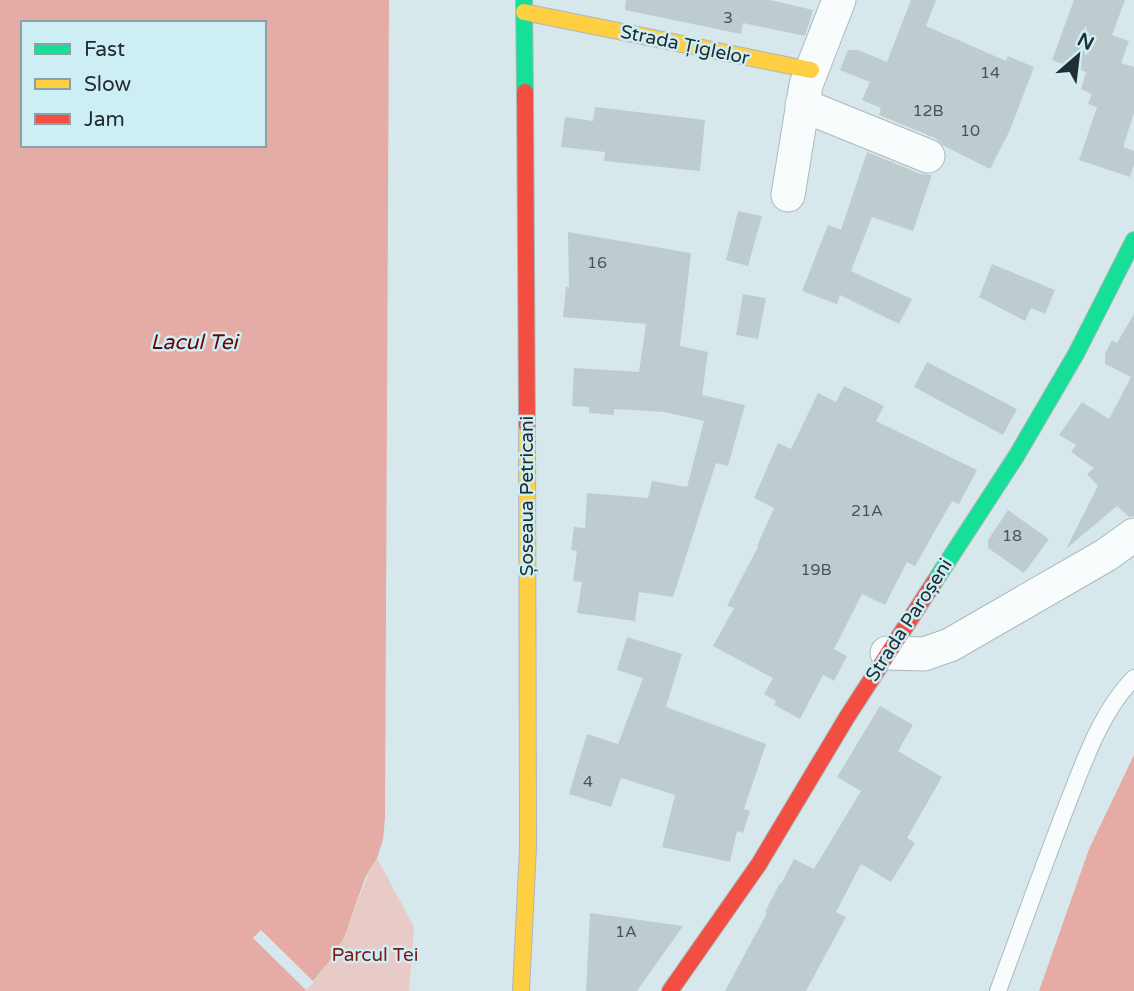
<svg xmlns="http://www.w3.org/2000/svg" width="1134" height="991" font-family="'Varela Round',sans-serif">
<style>
.green{fill:#e8cbc7}
.water{fill:#e5aca6;fill-rule:evenodd}
.pier{fill:#d7e8ed}
.building{fill:#beccd0}
.lines{fill:none;stroke-linecap:round;stroke-linejoin:round}
.lane-casing{stroke:#abb8bc;stroke-width:18}
.street-casing{stroke:#abb8bc;stroke-width:35}
.fast-casing{stroke:#abb8bc;stroke-width:18}
.slow-casing{stroke:#abb8bc;stroke-width:18}
.jam-casing{stroke:#abb8bc;stroke-width:18}
.lane{stroke:#f9fcfc;stroke-width:16}
.street{stroke:#f9fcfc;stroke-width:33}
.fast{stroke:#16e098;stroke-width:16}
.slow{stroke:#ffcf43;stroke-width:16}
.jam{stroke:#f24e42;stroke-width:16}
.labels{text-anchor:middle;dominant-baseline:central;stroke-width:5;stroke-linejoin:round;paint-order:stroke}
.number-label{font-size:16px;fill:#485558}
.street-label{font-size:19px;fill:#212d30;stroke:#ceeef6}
.park-label{font-size:19px;fill:#811a13;stroke:#ceeef6}
.water-label{font-size:21px;font-style:italic;fill:#6e0001;stroke:#ceeef6}
</style>
<rect width="100%" height="100%" fill="#d7e8ed"/>
<path class="green" d="M377,858L414,927L409,991H305C324,971 338,949 349,923C359,901 364,879 377,858Z"/>
<path class="water" d="M0,0H389L385,817L383,840L377,858L365,878L345,935L335,954L305,991H0ZM23,23H264V145H23Z
M1134,755V991H1039L1089,849Z"/>
<path class="pier" d="M261,930L314,982L306,990L253,938Z"/>
<path class="building" d="M626,0H770L813,10L805,36L743,23L741,34L625,10Z
M911,0H936L926,26L1006,61L1008,56L1034,67L1010,130L990,169L944,146L935,138L879,115L881,108L862,100L870,82L840,70L848,50H858L887,62Z
M1074,0H1125L1112,35L1129,41L1121,63L1134,67V113L1123,147L1134,151V164L1130,177L1079,160L1097,107L1088,104L1092,94L1081,89L1086,72L1052,60Z
M595,107L705,120L700,171L604,161L605,152L561,147L565,117L593,121Z
M867,152L921,174L932,175L913,231L872,217L851,271L912,299L899,324L840,295L837,304L802,291L828,225L841,230Z
M738,211L762,216L748,266L726,260Z
M568,232L691,253L680,346L708,352L702,395L745,405L728,466L716,463L673,597L639,592L635,621L577,613L582,582L573,581L577,551L571,550L574,527L585,528L587,493L648,498L652,481L687,487L704,421L665,412L614,409V415L589,413V407L572,406L574,368L639,372L646,324L563,317L566,287H569Z
M992,264L1055,290L1045,314L1031,308L1025,321L979,297Z
M743,294L766,298L758,339L736,335Z
M1134,314V516L1129,517L1117,506L1066,549L1098,486L1087,474L1094,468L1071,452L1076,445L1059,435L1082,402L1109,419L1131,377L1105,364V354L1112,340L1117,343Z
M927,362L1017,409L1003,435L914,387Z
M844,386L884,406L876,421L977,470L959,504L952,501L915,566L907,562L885,605L862,594L834,649L847,656L834,681L823,675L800,719L774,705L776,701L764,694L773,678L713,646L734,608L727,606L758,547L757,546L774,508L754,498L778,443L791,449L818,393L836,402Z
M1008,510L1049,539L1024,573L988,548V540Z
M627,637L682,654L666,707L766,744L744,809L750,811L743,833L737,831L730,862L662,847L675,795L621,778L611,807L569,794L587,734L618,744L643,678L617,670Z
M880,706L913,725L898,751L942,777L907,838L915,843L891,882L861,864L836,912L846,917L806,991H725L767,913L765,912L780,883L781,884L794,859L814,869L861,791L837,777Z
M590,913L683,926L637,991H586Z"/>
<g class="lines">
<defs>
<path id="lane" d="M998,991C1021,929 1043,867 1067,805C1084,762 1101,711 1134,678"/>
<path id="street" d="M802,105L928,156
M788,195L806,85L839,0
M887,653L924,654L950,645L1106,555L1134,535"/>
<path id="fast" d="M524,0L525,92
M935,581L1017,455L1076,354L1134,240"/>
<path id="slow" d="M524,12L811,70
M521,991L528,847L527,426"/>
<path id="jam" d="M525,92L527,426
M670,991L759,864L847,717L935,581"/>
</defs>
<use href="#lane" class="lane-casing"/>
<use href="#street" class="street-casing"/>
<use href="#fast" class="fast-casing"/>
<use href="#slow" class="slow-casing"/>
<use href="#jam" class="jam-casing"/>
<use href="#lane" class="lane"/>
<use href="#street" class="street"/>
<use href="#fast" class="fast"/>
<use href="#slow" class="slow"/>
<use href="#jam" class="jam"/>
</g>
<g class="labels">
<g class="number-label">
<text x="728" y="18">3</text>
<text x="990" y="73">14</text>
<text x="928" y="111">12B</text>
<text x="970" y="131">10</text>
<text x="597" y="263">16</text>
<text x="867" y="511">21A</text>
<text x="1012" y="536">18</text>
<text x="816" y="570">19B</text>
<text x="588" y="782">4</text>
<text x="626" y="932">1A</text>
</g>
<g class="street-label">
<text transform="translate(685 45) rotate(12)">Strada Țiglelor</text>
<text transform="translate(527 496) rotate(-90)">Șoseaua Petricani</text>
<text transform="translate(909 620) rotate(-57)">Strada Paroșeni</text>
</g>
<g class="park-label">
<text x="375" y="955">Parcul Tei</text>
</g>
<g class="water-label">
<text x="194" y="342">Lacul Tei</text>
</g>
</g>
<rect x="21" y="21" width="245" height="126" fill="#ceeef6" stroke="#89a1a7" stroke-width="2"/>
<rect x="35" y="44" width="35" height="10" fill="#16e098" stroke="#89a1a7" stroke-width="2"/>
<text x="84" y="56" font-size="21" fill="#212d30">Fast</text>
<rect x="35" y="79" width="35" height="10" fill="#ffcf43" stroke="#89a1a7" stroke-width="2"/>
<text x="84" y="91" font-size="21" fill="#212d30">Slow</text>
<rect x="35" y="114" width="35" height="10" fill="#f24e42" stroke="#89a1a7" stroke-width="2"/>
<text x="84" y="126" font-size="21" fill="#212d30">Jam</text>
<g transform="translate(1078 56) rotate(28)" stroke="#ceeef6" stroke-width="5" paint-order="stroke">
<path d="M0-5L12 26L0 18L-12 26Z" fill="#212d30"/>
<text y="-10" font-size="19" font-weight="bold" text-anchor="middle" fill="#212d30">N</text>
</g>
</svg>
